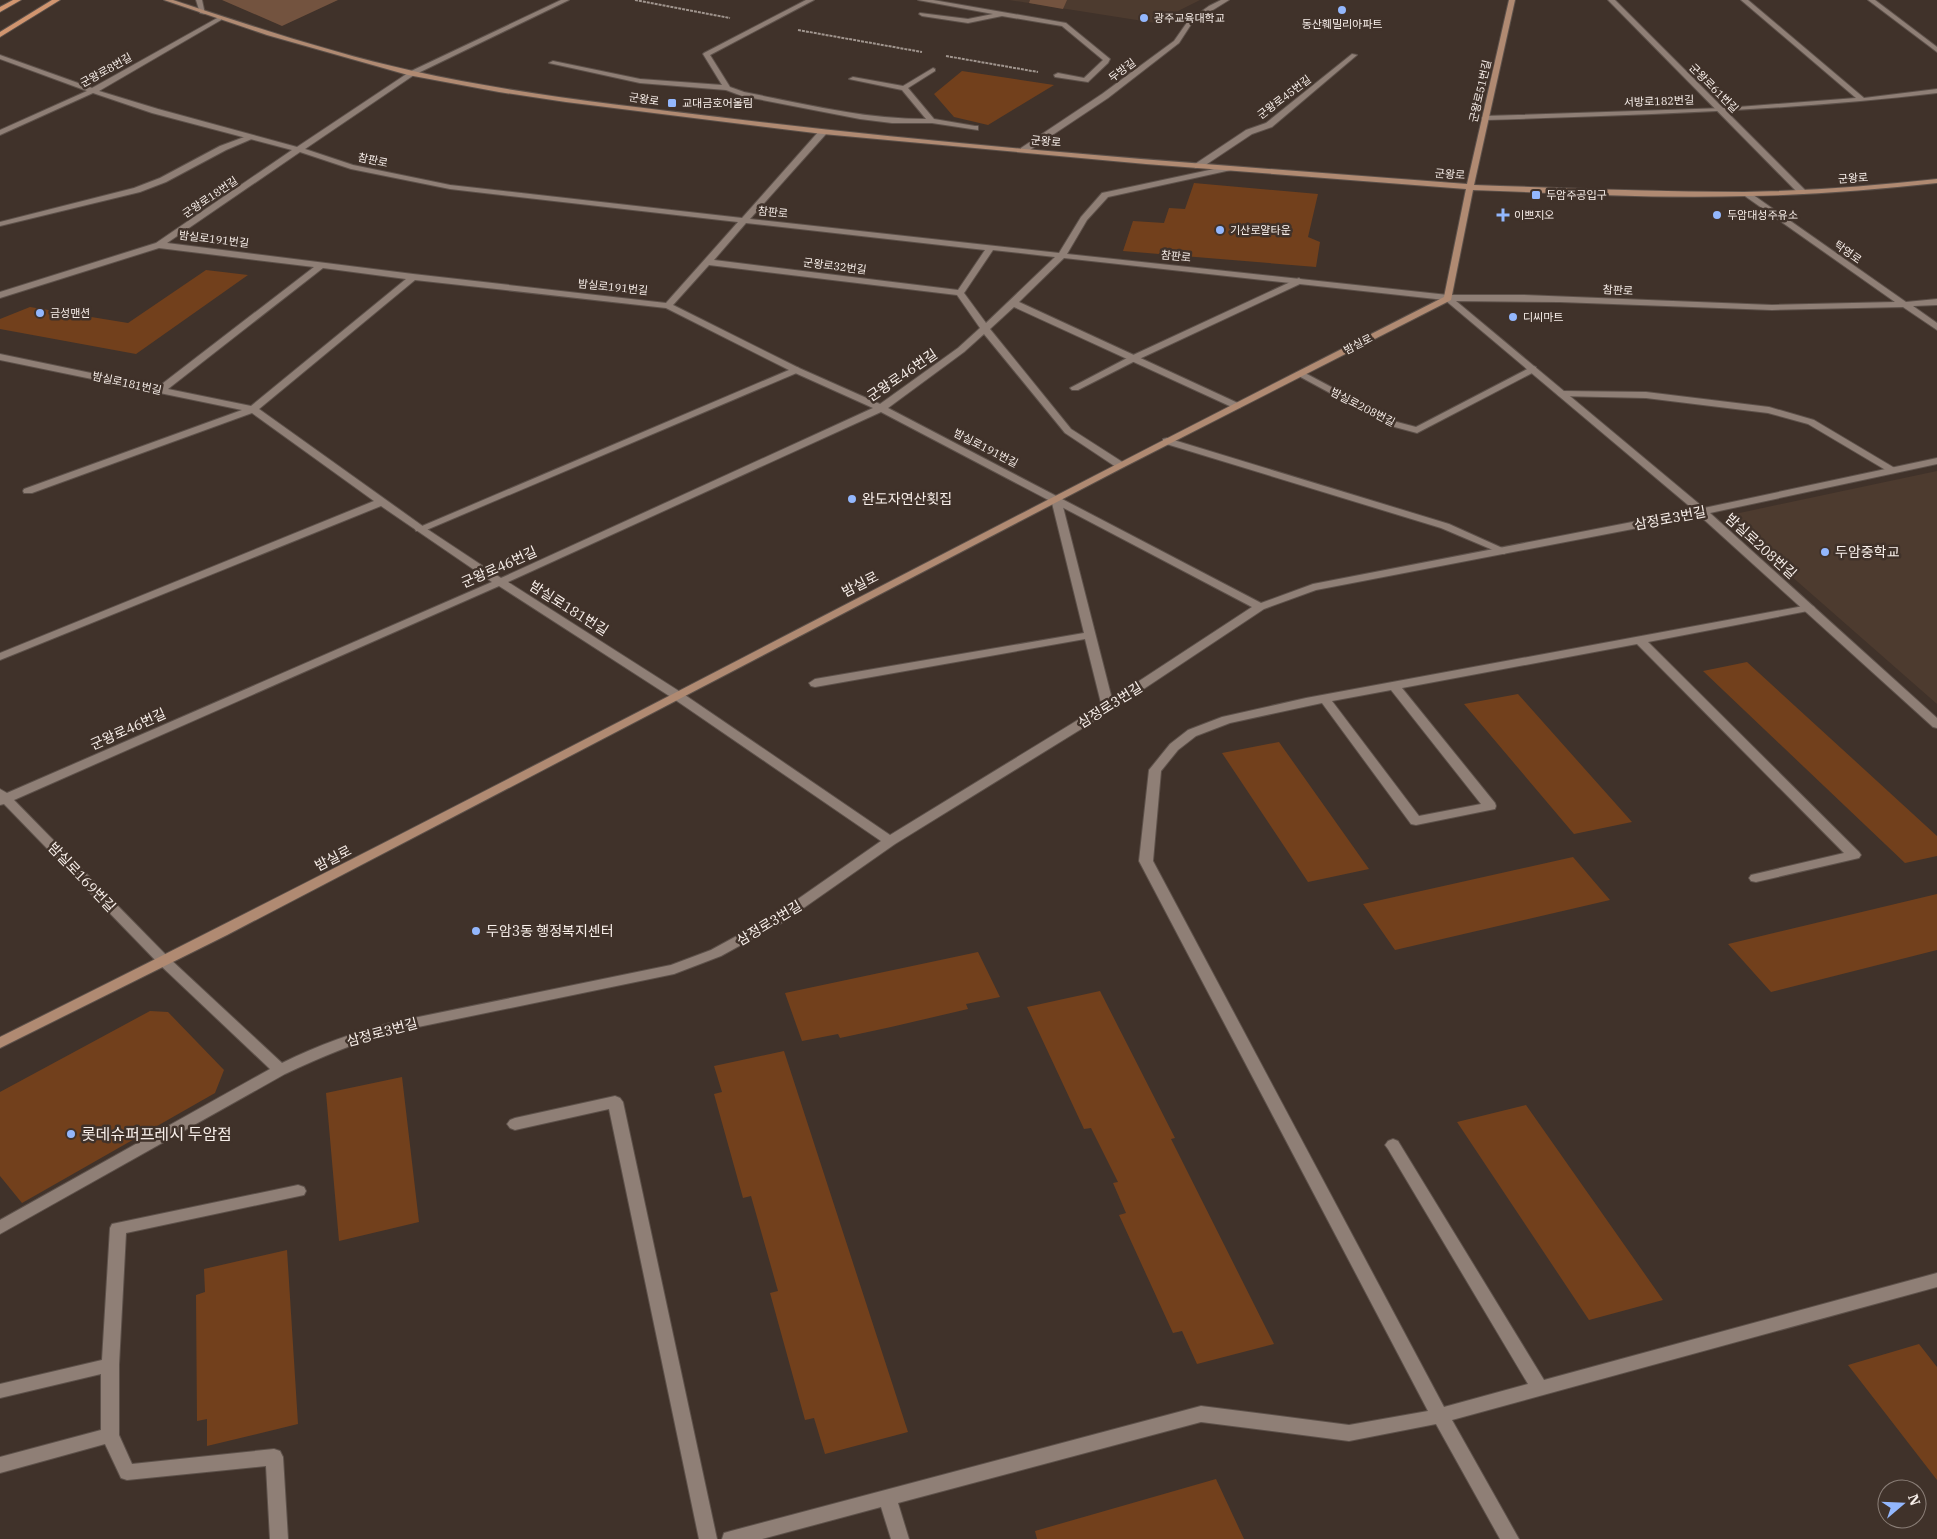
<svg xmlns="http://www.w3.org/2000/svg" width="1937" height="1539" font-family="'IBM Plex Serif','Noto Sans KR',serif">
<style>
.built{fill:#4d3b2f}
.green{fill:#73533f}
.building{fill:#72401c}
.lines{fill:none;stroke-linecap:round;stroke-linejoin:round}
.lane-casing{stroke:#5d514a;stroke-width:2}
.street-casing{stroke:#5d514a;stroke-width:2}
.secondary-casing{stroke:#5d514a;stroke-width:2}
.primary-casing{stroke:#5d514a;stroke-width:2}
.path{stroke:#a0958e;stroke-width:2;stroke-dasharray:3 1;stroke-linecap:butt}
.lane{fill:#8f7f76;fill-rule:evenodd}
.street{fill:#8f7f76;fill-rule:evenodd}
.secondary{fill:#b08a72;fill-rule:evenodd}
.primary{fill:#d1956f;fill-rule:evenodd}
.poi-dot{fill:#93b7fd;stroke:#40322a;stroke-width:2}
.labels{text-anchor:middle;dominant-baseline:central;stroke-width:5;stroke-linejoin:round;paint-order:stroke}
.far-poi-label{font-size:11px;fill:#f8efea;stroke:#40322a;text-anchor:start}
.far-street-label{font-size:11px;fill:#f8efea;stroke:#40322a}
.street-label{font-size:14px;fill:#f8efea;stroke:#40322a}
.poi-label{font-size:14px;fill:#f8efea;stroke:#40322a;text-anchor:start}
.near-poi-label{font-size:16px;fill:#f8efea;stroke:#40322a;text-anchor:start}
</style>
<rect width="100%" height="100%" fill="#40322a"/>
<path class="built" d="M1009,0H1200L1178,11L1162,24Z
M1937,471V704L1749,539L1730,515Z"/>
<path class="green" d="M222,0H338L282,26Z
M1030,0H1067L1063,9L1029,3Z"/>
<path class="building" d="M962,71L1054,85L988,125L954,117L934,94Z
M1194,183L1318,194L1308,237L1320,242L1316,267L1123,251L1133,221L1164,223L1169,208L1185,209Z
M206,270L248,275L136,354L0,329V319L30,307L128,323Z
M1747,662L1937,836V856L1905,863L1703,671Z
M1518,694L1632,822L1574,834L1464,704Z
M1279,742L1369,869L1308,882L1222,753Z
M1573,857L1610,900L1395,950L1363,904Z
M1937,894V950L1771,992L1728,944Z
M978,952L1000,997L966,1004L968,1009L891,1027L840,1038L838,1034L802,1041L785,993Z
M1100,991L1175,1138L1171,1139L1274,1344L1197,1364L1182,1331L1173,1333L1119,1215L1126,1213L1113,1183L1118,1182L1091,1128L1084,1129L1027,1007Z
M150,1011L168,1012L224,1070L215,1093L22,1203L0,1176V1092Z
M784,1051L908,1432L825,1454L814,1418L805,1420L770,1293L778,1291L751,1196L743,1198L714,1094L722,1092L714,1066Z
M402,1077L419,1222L339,1241L326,1093Z
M1526,1105L1663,1300L1589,1320L1457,1122Z
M287,1250L298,1424L207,1446V1419L197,1421L196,1295L205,1292L204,1269Z
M1919,1344L1937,1367V1480L1848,1365Z
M1216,1479L1244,1539H1037L1035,1531Z"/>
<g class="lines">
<defs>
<path id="lane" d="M196,0H202L205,14L200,13Z
M561,0H569L414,75L407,73Z
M806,0H814L710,55L730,87L744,92C804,104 864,119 926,119L902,90L849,79L853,77L903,86L933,68L935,69V71L908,88L934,119L975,126H978V130L932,123H892L860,119L742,96L726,90L640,83L549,63L553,61L640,79L722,85L703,54L704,53Z
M918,0H933L1066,23L1110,59L1108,63L1088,82L1055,77L1054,75L1058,73L1084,78L1103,60L1062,26L1002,16L968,23L922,16L919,14L920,13L968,19L993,14Z
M1221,0H1229L1192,23L1179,43L1108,98L1027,152H1021V148L1102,94L1174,41L1188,21L1209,6Z
M1741,0H1748L1864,98L1937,89V93C1787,111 1636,115 1485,120L1481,118L1485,116L1725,108L1856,98Z
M1868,0H1875L1937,47V52Z
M247,136L254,138L226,150L166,182L140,192L0,226V222L134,188L160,178L220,146Z
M1299,278L1303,281L1302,283L1137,360L1078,390H1072L1070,388L1131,356Z
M1533,366L1536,367V371L1417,433L1391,426L1295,374L1297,372H1303L1397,422L1416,427Z
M796,367L799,368V372L424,531H416L415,529Z
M1562,391L1646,392L1769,407L1814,420L1898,470L1897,472H1889L1808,424L1768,413L1646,398L1559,396L1557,394Z
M1167,438L1449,524L1509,551L1504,554L1500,553L1441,528L1163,443V439Z
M1056,496L1061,499L1114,707L1112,710L1108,711L1102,707L1085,639L815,687L811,686L809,683L815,679L1084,633L1051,499Z
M1809,605L1813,606L1815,608L1813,610L1648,642L1859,852L1861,855L1859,858L1756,882L1751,881L1749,878L1751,875L1844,853L1637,644L1402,688L1495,803L1496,806L1495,809L1490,810L1416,825L1411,824L1322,703L1230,723L1196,736L1178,750L1161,771L1153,861L1444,1407L1528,1384L1388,1149L1385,1145L1388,1141L1393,1139L1398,1141L1544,1380L1937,1273V1287L1452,1420L1519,1539H1500L1436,1424L1349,1441L1201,1422L898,1503L909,1539H891L881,1507L762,1539H722L724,1533L731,1531L1201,1406L1349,1425L1428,1411L1139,861L1149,770L1170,744L1188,730L1222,717L1306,698ZM1391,690L1481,804L1419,816L1332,701Z
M615,1096L620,1098L623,1102L717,1539H699L609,1109L515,1130L510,1128L507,1124L510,1120L515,1118Z
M298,1185L304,1187L306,1191L304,1195L126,1233L119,1365V1435L132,1464L274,1449L280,1451L283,1457L288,1539H270L266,1466L127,1480L121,1478L105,1444L0,1473V1457L101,1430V1374L0,1398V1384L102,1360L110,1228L112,1224Z"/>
<path id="street" d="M1608,0H1615L1805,190V194H1799Z
M219,17L221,18V20L99,91L158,109L297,147L411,71L415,73L414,75L305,149L353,165L450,185L742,218L820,130H826V134L750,219L1059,253L1081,217L1102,193L1228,166L1232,168L1231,170L1108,197L1087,220L1067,254L1448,295H1523L1772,305L1895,302L1742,194L1749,192L1906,302L1937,299V305L1913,306L1937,323V330L1903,307L1772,310L1560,302L1456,301L1704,508L1937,458V464L1710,513L1937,718V728L1933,727L1700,516L1316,590L1264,609L1112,710L895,844L785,921L721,956L674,974L394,1032C356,1042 321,1057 285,1074L0,1234V1220L270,1069L159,964L4,804L0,805V789L7,793L492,582L381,506L0,660V653L374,501L252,413L32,493H24L23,491L24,489L242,410L0,360V354L158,387L314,267L159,248L0,298V292L156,243L292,150L152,113L93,93L0,135V130L87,91L0,59V55L92,88ZM300,152L351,169L450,189L738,222L666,303L413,274L167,243ZM746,223L985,250L958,290L714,260ZM993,250L1055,257L986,323L964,293ZM1064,258L1445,300L1694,510L1313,584L1261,603L888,408L964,352L984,334L1065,433L1116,467H1124V463L1071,429L990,329L1014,307L1234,408H1240V404L1019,302ZM709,265L957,295L980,328L958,348L880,404L799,368L673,305ZM323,268L406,279L251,406L168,389ZM415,280L666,308L793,372L873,408L501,578L424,527L259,409ZM881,412L1252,607L1104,704L890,835L682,693L508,582ZM499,586L674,699L881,841L775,915L711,950L671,965L394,1022C355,1032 318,1045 282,1063L169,958L14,800Z
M1352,54L1357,55L1272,127L1252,134L1201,168H1195V164L1246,130L1266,123Z"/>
<path id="secondary" d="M164,0H173C252,26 332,53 413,71C516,94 621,105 726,118C972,148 1219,165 1467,184L1509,0H1515L1474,185C1564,188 1654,192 1744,192C1808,191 1873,186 1937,179V183C1874,190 1811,195 1747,196C1656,199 1565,193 1473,190L1451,300L1124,467L227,935L0,1048V1037C484,796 962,541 1444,297L1466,189L1146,164L823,134L566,102L499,92L408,75L267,35Z"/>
<path id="primary" d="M13,0H21L0,12V7Z
M52,0H60L0,37V32Z"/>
</defs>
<use href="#lane" class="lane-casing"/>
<use href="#street" class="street-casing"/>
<use href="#secondary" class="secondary-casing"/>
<use href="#primary" class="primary-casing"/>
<path class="path" d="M635,0L730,18
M798,30L922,52
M946,56L1038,72"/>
<use href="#lane" class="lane"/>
<use href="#street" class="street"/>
<use href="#secondary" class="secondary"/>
<use href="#primary" class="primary"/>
</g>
<g class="poi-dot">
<circle cx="1342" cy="10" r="5"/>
<circle cx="1144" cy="18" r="5"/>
<rect x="667" y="98" width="10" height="10" rx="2.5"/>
<rect x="1531" y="190" width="10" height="10" rx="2.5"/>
<path d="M1500.5 207.5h5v5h5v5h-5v5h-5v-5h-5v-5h5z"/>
<circle cx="1717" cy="215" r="5"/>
<circle cx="1220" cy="230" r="5"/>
<circle cx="40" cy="313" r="5"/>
<circle cx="1513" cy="317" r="5"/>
<circle cx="852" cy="499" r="5"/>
<circle cx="1825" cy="552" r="5"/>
<circle cx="476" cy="931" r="5"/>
<circle cx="71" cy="1134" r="5"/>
</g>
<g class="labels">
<g class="far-poi-label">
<text x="1154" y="18">광주교육대학교</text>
<text x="1342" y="24" text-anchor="middle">동산훼밀리아파트</text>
<text x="682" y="103">교대금호어울림</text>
<text x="1546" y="195">두암주공입구</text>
<text x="1514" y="215">이쁘지오</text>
<text x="1727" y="215">두암대성주유소</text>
<text x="1230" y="230">기산로얄타운</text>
<text x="50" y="313">금성맨션</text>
<text x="1523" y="317">디씨마트</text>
</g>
<g class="far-street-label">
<text transform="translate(106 70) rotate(-29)">군왕로8번길</text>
<text transform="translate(1122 70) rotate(-37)">두방길</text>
<text transform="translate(1714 88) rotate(45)">군왕로61번길</text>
<text transform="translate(1480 91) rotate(-77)">군왕로51번길</text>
<text transform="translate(1284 97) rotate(-37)">군왕로45번길</text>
<text transform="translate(644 99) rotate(8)">군왕로</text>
<text transform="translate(1659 101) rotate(-2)">서방로182번길</text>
<text transform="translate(1046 141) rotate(5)">군왕로</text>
<text transform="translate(373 160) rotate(12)">참판로</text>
<text transform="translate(1450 174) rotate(4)">군왕로</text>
<text transform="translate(1853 178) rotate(-4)">군왕로</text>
<text transform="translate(210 197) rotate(-34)">군왕로18번길</text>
<text transform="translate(773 212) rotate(6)">참판로</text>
<text transform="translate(214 239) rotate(7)">밤실로191번길</text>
<text transform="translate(1848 252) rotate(35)">탁영로</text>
<text transform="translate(1176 256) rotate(6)">참판로</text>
<text transform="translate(835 266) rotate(7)">군왕로32번길</text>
<text transform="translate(613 287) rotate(6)">밤실로191번길</text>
<text transform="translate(1618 290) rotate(3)">참판로</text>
<text transform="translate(1358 344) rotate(-27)">밤실로</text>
<text transform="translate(127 383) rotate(12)">밤실로181번길</text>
<text transform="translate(1363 407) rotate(27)">밤실로208번길</text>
<text transform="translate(986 448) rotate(27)">밤실로191번길</text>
</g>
<g class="street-label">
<text transform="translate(902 375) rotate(-34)">군왕로46번길</text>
<text transform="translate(1670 518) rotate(-11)">삼정로3번길</text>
<text transform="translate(1761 546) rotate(42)">밤실로208번길</text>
<text transform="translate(499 567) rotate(-24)">군왕로46번길</text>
<text transform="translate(860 584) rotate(-27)">밤실로</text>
<text transform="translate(569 608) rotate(32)">밤실로181번길</text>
<text transform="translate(1110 705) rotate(-32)">삼정로3번길</text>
<text transform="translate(128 729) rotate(-24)">군왕로46번길</text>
<text transform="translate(333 858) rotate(-27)">밤실로</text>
<text transform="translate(82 877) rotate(46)">밤실로169번길</text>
<text transform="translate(769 923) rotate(-31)">삼정로3번길</text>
<text transform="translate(382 1032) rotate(-15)">삼정로3번길</text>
</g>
<g class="poi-label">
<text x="862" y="499">완도자연산횟집</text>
<text x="1835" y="552">두암중학교</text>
<text x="486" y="931">두암3동 행정복지센터</text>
</g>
<g class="near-poi-label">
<text x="81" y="1134">롯데슈퍼프레시 두암점</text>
</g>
</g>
<g transform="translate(1902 1504) rotate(71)"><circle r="24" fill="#40322a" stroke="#8a7e77"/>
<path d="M0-4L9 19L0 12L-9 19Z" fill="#93b7fd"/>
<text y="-8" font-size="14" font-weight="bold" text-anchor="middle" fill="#f8efea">N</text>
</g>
</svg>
